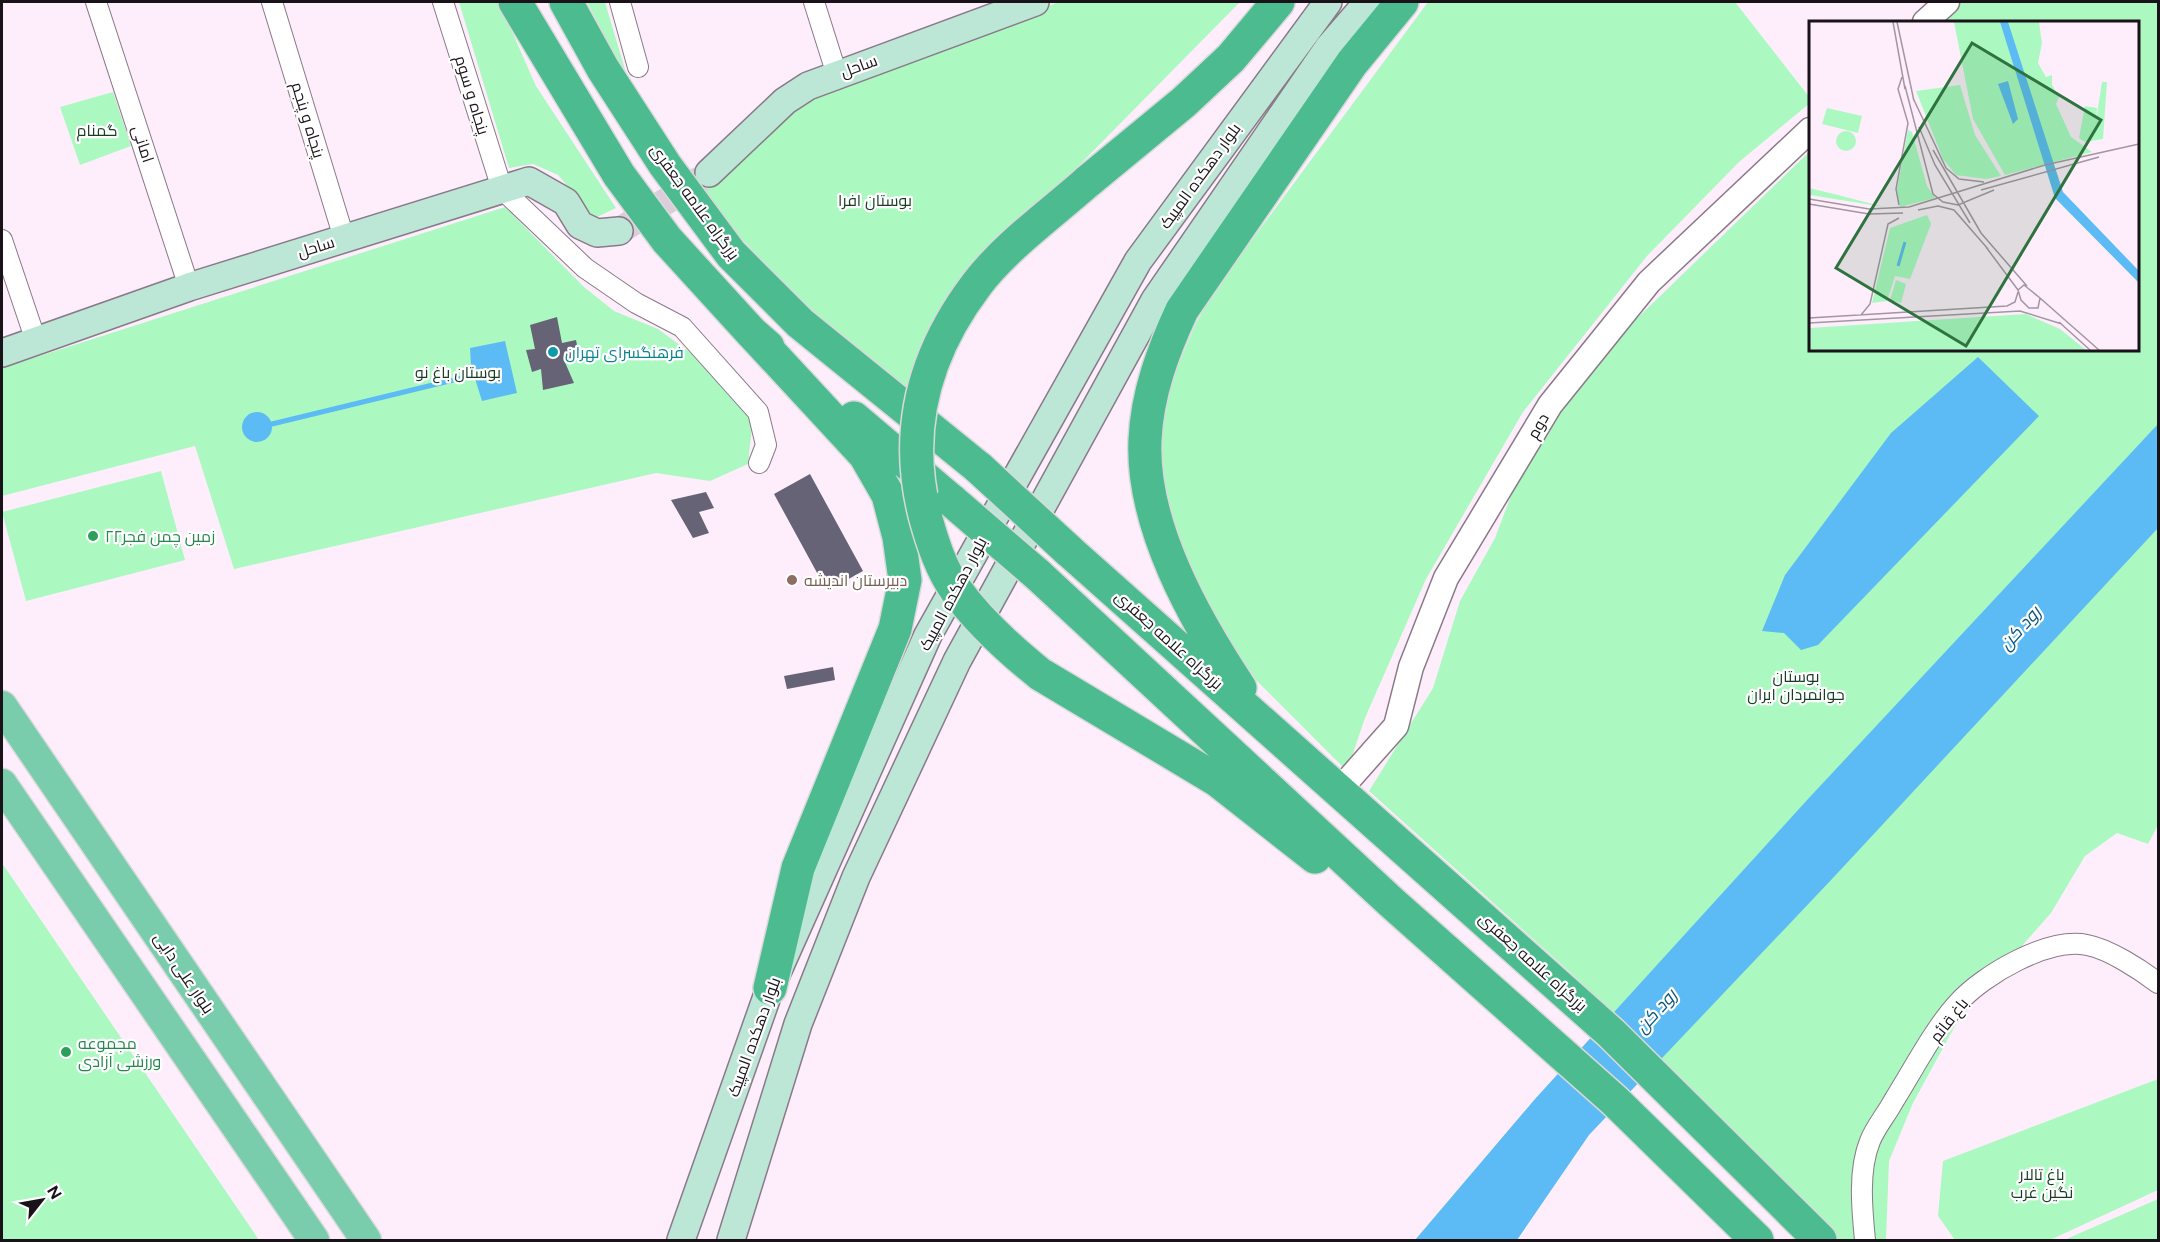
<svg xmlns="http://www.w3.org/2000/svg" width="2160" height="1242" font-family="Figtree,Cairo,sans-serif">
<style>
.green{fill:#abf9c1}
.water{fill:#5cbbf4}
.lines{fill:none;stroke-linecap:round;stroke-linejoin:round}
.stream{stroke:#5cbbf4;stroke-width:5}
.building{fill:#676376}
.secondary-tunnel{stroke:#dccdda;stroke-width:27;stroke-dasharray:27 14;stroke-linecap:butt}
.minor-casing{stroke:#8a7988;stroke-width:22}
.tertiary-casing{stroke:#8a7988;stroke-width:27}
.secondary-casing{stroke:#8a7988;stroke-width:30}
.primary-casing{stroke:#dad9da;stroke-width:33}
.trunk-casing{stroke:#dad9da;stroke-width:36}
.minor{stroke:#fff;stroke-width:20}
.tertiary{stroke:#fff;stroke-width:24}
.secondary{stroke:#bce6d6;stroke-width:27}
.primary{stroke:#79cdac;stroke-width:30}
.trunk{stroke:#4cbc90;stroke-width:33}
.trunk-bridge-casing{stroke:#dad9da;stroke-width:36;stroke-linecap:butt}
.trunk-bridge{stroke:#4cbc90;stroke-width:33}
.culture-dot{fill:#0f9aa8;stroke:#fff;stroke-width:2}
.leisure-dot{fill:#2e9e5b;stroke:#fff;stroke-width:2}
.education-dot{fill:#8d6e63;stroke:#fff;stroke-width:2}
.labels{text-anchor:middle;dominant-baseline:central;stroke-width:4.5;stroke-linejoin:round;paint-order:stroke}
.street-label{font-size:16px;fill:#191319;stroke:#fff}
.park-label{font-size:16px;fill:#173b23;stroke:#fff}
.culture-label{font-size:16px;fill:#0d838f;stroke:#fff;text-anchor:start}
.leisure-label{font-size:16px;fill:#27864d;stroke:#fff;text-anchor:start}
.education-label{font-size:16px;fill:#785e54;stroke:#fff;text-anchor:start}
.water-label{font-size:18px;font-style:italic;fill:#0a567b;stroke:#fff}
.inset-river{fill:none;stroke:#5cbbf4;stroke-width:3}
.inset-road{fill:none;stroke:#a296a1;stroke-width:1.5}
.view{fill:#2e733f;fill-opacity:0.15;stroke:#2e733f;stroke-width:3}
.inset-edge{fill:none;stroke:#191319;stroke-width:3}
</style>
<rect width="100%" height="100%" fill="#feeefc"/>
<path class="green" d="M459,2H499L536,86L616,208L595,218L558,175L533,164L509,168Z
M587,2H605L629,83Z
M1059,2H1240L971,275L910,396L798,298L741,238L702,192L807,95Z
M1428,2H1735L1810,98V103L1739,162L1647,256L1523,412L1426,579L1365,718L1347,771L1257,681L1220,628L1164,514L1155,449L1167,391L1196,323L1217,287Z
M1962,2H2158V825L2148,844L2117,833L2085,856L2051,913L1961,1015L1913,1103L1889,1161L1886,1240H1835L1571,973L1369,791L1433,688L1460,601L1495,538L1524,461L1562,403L1624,331L1810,151V350H2138V22H1937Z
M113,92L131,146L80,165L60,107Z
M505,207L584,287L614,311L658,329L703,362L753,418L748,464L710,481L656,473L234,569L195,446L2,496V368Z
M161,471L185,560L26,601L2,512Z
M2,863L259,1240H2Z
M2158,1079V1190L2050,1240H1955L1938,1216L1943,1161Z
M2158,1199V1240H2064Z"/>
<path class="water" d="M505,341L517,393L482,401L471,366L470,348Z
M1978,357L2039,416L1818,645L1801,650L1784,633L1762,631L1785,575L1891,433Z
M242 427a15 15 0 1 1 30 0a15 15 0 1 1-30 0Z
M2158,424V528L1832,879L1589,1135L1517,1240H1415L1535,1099L1808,799Z"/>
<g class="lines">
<path class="stream" d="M272,424L474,375"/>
</g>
<path class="building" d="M557,317L562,343L576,340L579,355L564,360L574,383L543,390L541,369L532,372L526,350L535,349L530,325Z
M810,474L863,571L827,591L774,494Z
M706,492L714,508L699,512L709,533L693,538L671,500Z
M833,667L835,680L787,689L784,676Z"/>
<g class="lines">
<path class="secondary-tunnel" d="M619,231L701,179"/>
<defs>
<path id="minor" d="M96,2L189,287
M272,2L344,238
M443,2L502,189L585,268L636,303L682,327L758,412L766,445L759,463
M620,2L638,67
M814,2L837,75
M2,240L36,341
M1865,1240C1862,1210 1858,1170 1870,1141C1875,1128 1886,1115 1893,1102C1912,1072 1934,1029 1958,1003C1983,975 2048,937 2087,945C2109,949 2141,970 2158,983"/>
<path id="tertiary" d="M1925,22L1947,2
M1349,779L1396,726L1411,667L1446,578L1550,405L1649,282L1810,130"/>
<path id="secondary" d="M709,173L785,101L808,86L1035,2
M2,353L189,287L529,181L566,202L580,225L597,233L619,231
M681,1240L770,988L928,635L1138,261L1328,2
M731,1240L798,1024L856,877L957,661L1155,300L1329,47L1368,2"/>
<path id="primary" d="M2,706L366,1240
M2,784L314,1240"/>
<path id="trunk" d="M515,2L619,175L667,240L752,333L768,347
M566,2L603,69L665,165L731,254L800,323L979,468
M1087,182L1184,102L1231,58L1278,2
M752,333L865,455L888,495L899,537L905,580L895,629L798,868L770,988
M854,418L952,501
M1068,550L1611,1033L1820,1240
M1037,574L1391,902L1615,1101L1757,1240
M1040,674L1217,780L1315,857
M1240,688C1195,620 1141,525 1145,440C1147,394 1163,351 1182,310L1352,63L1402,2"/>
</defs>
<use href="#minor" class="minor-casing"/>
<use href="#tertiary" class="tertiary-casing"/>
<use href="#secondary" class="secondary-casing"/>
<use href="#primary" class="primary-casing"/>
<use href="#trunk" class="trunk-casing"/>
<use href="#minor" class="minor"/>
<use href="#tertiary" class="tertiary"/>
<use href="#secondary" class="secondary"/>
<use href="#primary" class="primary"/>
<use href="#trunk" class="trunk"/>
<defs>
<path id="trunk-bridge" d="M979,468L1068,550
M952,501L1037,574
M1040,674C1009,649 979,622 956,590C941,569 933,544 926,519C903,433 923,355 977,284C1005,247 1052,213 1087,182"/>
</defs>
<use href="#trunk-bridge" class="trunk-bridge-casing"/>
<use href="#trunk-bridge" class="trunk-bridge"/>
</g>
<circle class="culture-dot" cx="553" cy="352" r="6"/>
<g class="leisure-dot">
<circle cx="93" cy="536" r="6"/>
<circle cx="66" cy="1052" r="6"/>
</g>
<circle class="education-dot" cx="792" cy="580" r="6"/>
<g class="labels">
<g class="street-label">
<text transform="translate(859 66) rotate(-20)">ساحل</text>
<text transform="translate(472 95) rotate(73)">پنجاه و سوم</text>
<text transform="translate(308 120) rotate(73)">پنجاه و پنجم</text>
<text transform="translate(143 144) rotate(72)">امانی</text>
<text transform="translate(1200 176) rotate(-54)">بلوار دهکده المپیک</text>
<text transform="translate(695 202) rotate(54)">بزرگراه علامه جعفری</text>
<text transform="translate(316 247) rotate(-17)">ساحل</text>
<text transform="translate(1538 426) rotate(-60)">دوم</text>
<text transform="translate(953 594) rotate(-62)">بلوار دهکده المپیک</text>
<text transform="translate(1169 640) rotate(42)">بزرگراه علامه جعفری</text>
<text transform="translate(1533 962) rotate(42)">بزرگراه علامه جعفری</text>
<text transform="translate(184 973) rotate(56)">بلوار علی دایی</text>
<text transform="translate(1949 1020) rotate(-52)">باغ قائم</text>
<text transform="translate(754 1037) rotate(-70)">بلوار دهکده المپیک</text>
</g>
<g class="park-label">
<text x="97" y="130">گمنام</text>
<text x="875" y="200">بوستان افرا</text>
<text x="458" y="372">بوستان باغ نو</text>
<text x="1796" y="676">بوستان<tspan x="1796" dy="18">جوانمردان ایران</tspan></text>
<text x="2042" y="1174">باغ تالار<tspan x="2042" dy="18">نگین غرب</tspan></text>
</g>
<g class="culture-label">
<text x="565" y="352">فرهنگسرای تهران</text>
</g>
<g class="leisure-label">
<text x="105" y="536">زمین چمن فجر۲۲</text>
<text x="78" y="1043">مجموعه<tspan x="78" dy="18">ورزشی آزادی</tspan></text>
</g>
<g class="education-label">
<text x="804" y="580">دبیرستان اندیشه</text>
</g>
<g class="water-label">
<text transform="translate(2020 628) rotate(-48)">رود کن</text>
<text transform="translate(1656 1011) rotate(-48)">رود کن</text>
</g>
</g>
<g transform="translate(1809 21)">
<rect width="330" height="330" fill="#feeefc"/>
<path d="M145,1H230L233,22L229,42L237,56L243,54V64L250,76L247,83L262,116L283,131L196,154L164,98ZM293,61H298L294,118L276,121L270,117L276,85L288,87L287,100ZM151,64L166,114L192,155L177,158L147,154L134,138L107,70ZM18,87L53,95L49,112L13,103ZM99,109L103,111L118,165L126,177L91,186L88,169ZM27 120a10 10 0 1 1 20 0a10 10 0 1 1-20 0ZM0,167L29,174L75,186L1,174ZM118,194L122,203L101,258L86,255L78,280L63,282L81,207ZM87,259L97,263L92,282L81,279ZM217,293L251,308L277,329H0V307Z" fill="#abf9c1"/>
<path d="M191,1H199L254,171L330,250V262L246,177ZM199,60L209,98L204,103L189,63Z" fill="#5cbbf4"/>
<path class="inset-river" d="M89,245L96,221"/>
<path class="inset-road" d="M84,1L96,68M88,1L105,80M96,65L124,173L134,181L149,184L185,169M104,77L137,147L150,158L175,161M110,106L126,144L161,202M124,129L172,212L218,265M172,169L290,136M0,178L60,188L100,186L236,144L330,123M0,183L60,193L94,192M90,184L87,168L99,102L89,68L93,56M109,189L129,185L145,189L179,228M177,226L209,269M215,264L231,277L229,287H220L212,279L209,269ZM231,277L290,329M52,294L61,283L79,203L90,197M0,297L198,285L206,281L209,271M250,301L281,329M0,302L211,290L253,303"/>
<path class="view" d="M163,22L292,99L157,325L27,247Z"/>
<rect width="330" height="330" class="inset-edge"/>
</g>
<rect width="2160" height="1242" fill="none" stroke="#191319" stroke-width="6"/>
<g transform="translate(42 1200) rotate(59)" stroke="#ffffff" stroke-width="4.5" paint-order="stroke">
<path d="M0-4.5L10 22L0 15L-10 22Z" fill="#191319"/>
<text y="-9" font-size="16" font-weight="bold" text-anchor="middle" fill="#191319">N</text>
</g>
</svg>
